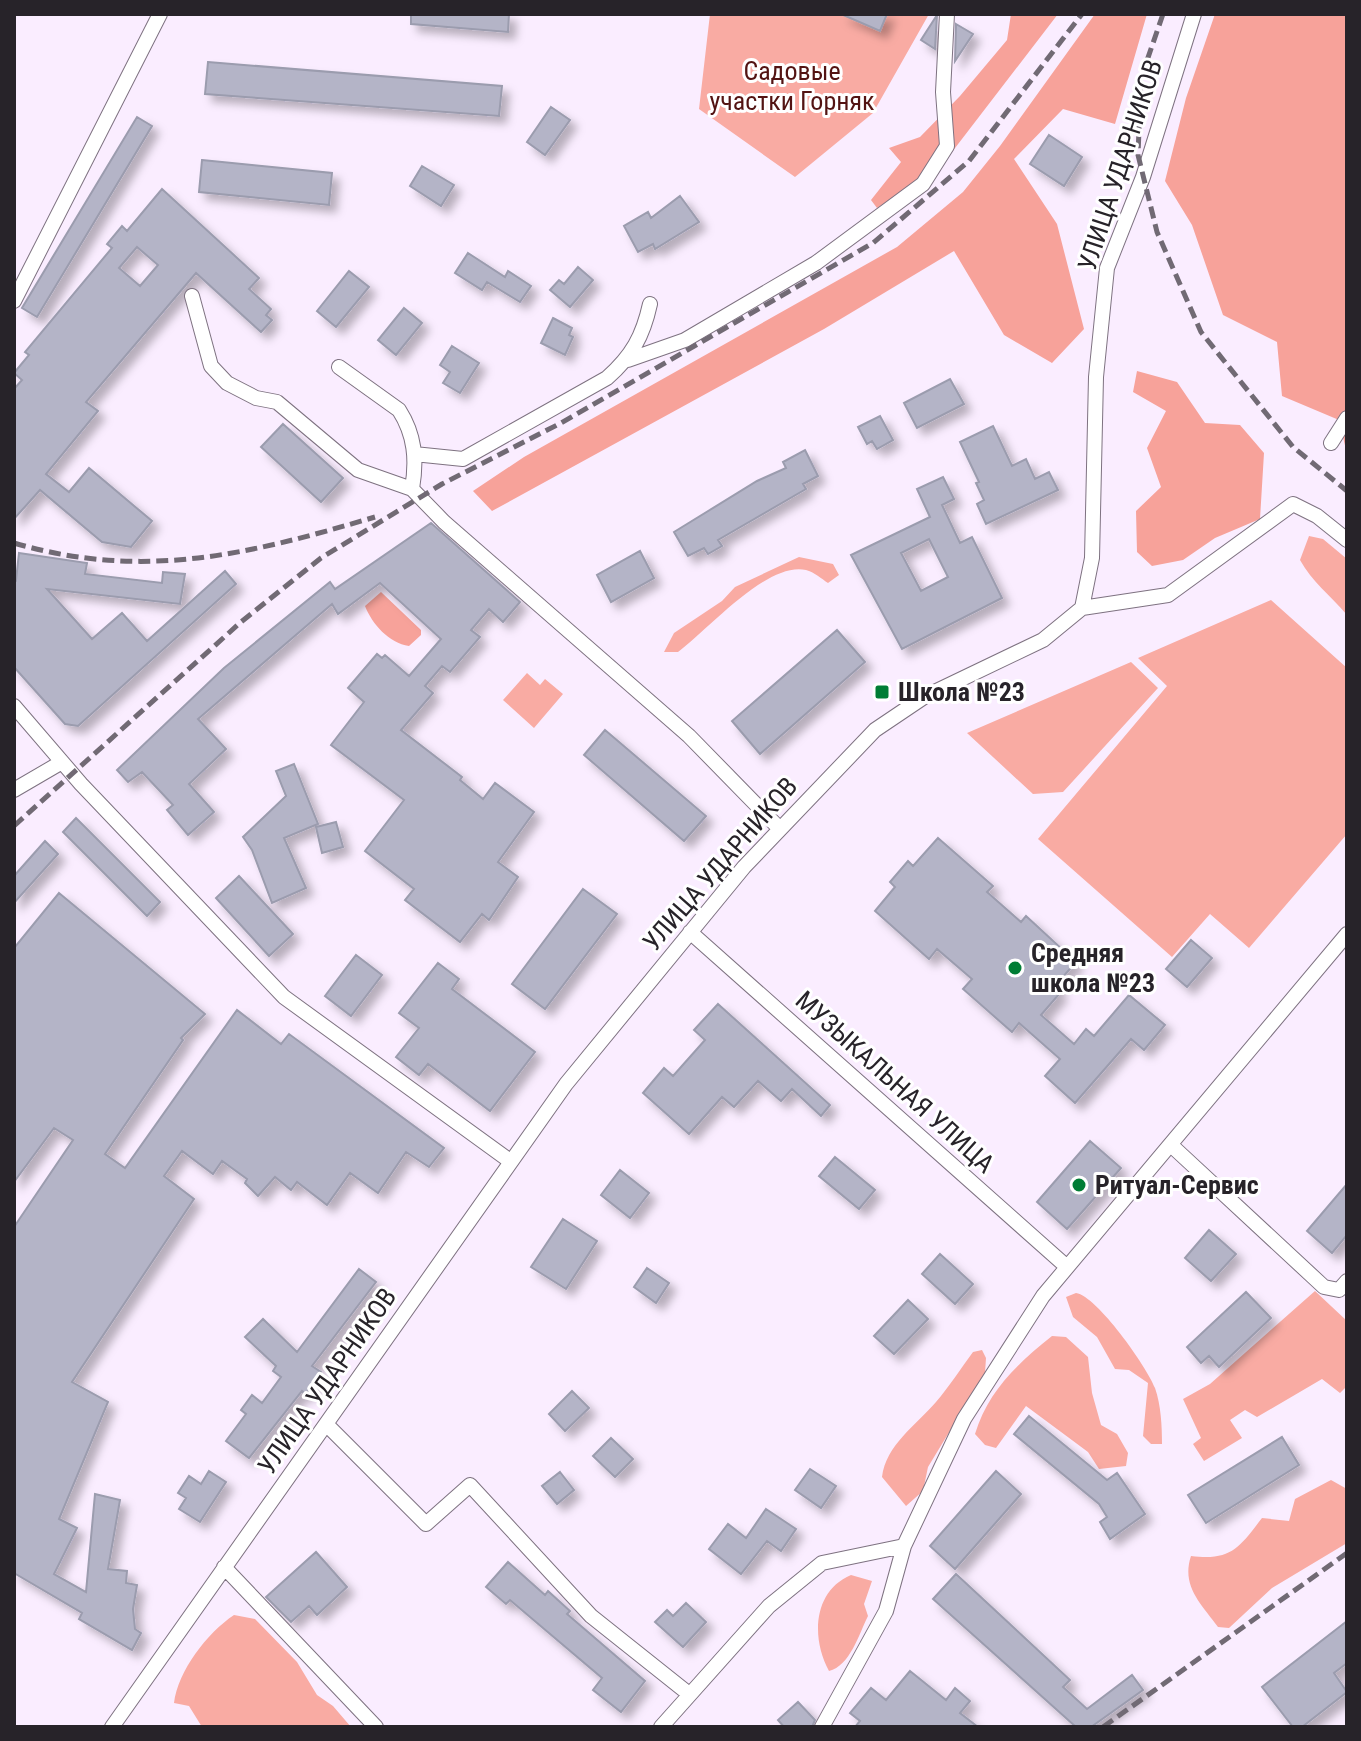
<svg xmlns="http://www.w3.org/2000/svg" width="1361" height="1741" font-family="'Roboto Condensed',sans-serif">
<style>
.green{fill:#f9aba3}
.forest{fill:#f7a29a}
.building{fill:#b4b4c7;stroke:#9b9cae;stroke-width:2;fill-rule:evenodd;filter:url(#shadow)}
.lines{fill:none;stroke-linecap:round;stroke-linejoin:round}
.minor-casing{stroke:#7e7281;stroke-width:16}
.minor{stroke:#fff;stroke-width:14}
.rail{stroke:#716a74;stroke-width:5;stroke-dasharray:12 6;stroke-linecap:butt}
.poi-dot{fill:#007d35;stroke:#fff;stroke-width:3}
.labels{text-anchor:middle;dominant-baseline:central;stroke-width:6;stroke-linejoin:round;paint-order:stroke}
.park-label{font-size:26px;fill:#531312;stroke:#fff}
.street-label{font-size:26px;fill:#272329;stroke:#fff}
.poi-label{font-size:26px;font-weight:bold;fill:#272329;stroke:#fff;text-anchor:start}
</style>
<defs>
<filter id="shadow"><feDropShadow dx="7" dy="7" stdDeviation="4" flood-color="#0004"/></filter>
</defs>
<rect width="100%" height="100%" fill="#faedff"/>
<path class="green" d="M710,14H929L873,113L795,177L699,109Z
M1309,536L1323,539L1347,559V615C1330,595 1312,582 1300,560Z
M799,557L833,564L839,575L828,583C822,579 814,572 806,570C767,561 707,631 678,652H664L674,633L722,601L735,587Z
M1271,600L1347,668V834L1249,948L1210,914L1172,957L1038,839L1167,686L1138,658Z
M1131,662L1158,688L1063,792L1033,794L967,733Z
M527,673L540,685L545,679L563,694L534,728L503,700Z
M1315,1291L1347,1321V1386L1340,1393L1322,1379L1257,1417L1245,1410L1230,1420L1242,1438L1204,1461L1193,1444L1201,1438L1183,1399L1210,1384Z
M1076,1293C1097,1296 1147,1367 1155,1388C1161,1405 1162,1426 1162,1444H1151L1143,1436L1148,1383L1129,1370L1115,1369L1097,1337L1073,1317L1066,1297Z
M1052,1336L1066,1337L1088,1357L1092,1393L1101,1425L1117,1434L1128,1453L1126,1466L1099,1469L1088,1452L1026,1406L996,1448L985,1445L975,1434C988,1391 1017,1364 1052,1336Z
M982,1350L986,1358L985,1373L928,1467L923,1491L906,1506L882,1477C886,1445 916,1425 936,1402C949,1387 961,1368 973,1352Z
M1331,1480L1347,1489V1543L1272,1588L1229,1628L1218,1627C1201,1604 1181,1586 1191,1556C1231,1561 1239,1548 1262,1518L1289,1521L1295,1499Z
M851,1575L872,1581L864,1604L868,1616C859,1634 850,1666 829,1671C811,1638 813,1591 851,1575Z
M234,1615L255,1619L297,1662L317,1695L333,1706L351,1727H202L189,1706L174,1703C178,1671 207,1633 234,1615Z"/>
<path class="forest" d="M1011,14H1058L942,165L877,208L871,200L901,162L889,148L920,137L960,96L1007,40Z
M1095,14H1147L1115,124L1063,109L1014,159L1057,224L1084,329L1052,363L1004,335L954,251L824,329L492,511L473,491L524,457L897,247L963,192L1000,146Z
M1215,14H1347V454L1339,420L1282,396L1277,342L1223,315L1192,225L1165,181L1186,98Z
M1137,371L1177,382L1205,423L1240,425L1264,453L1260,519L1215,538L1183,560L1152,566L1137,552L1136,511L1161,487L1147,448L1166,411L1133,392Z
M381,592L421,630V635L409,646C389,643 372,624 365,606Z"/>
<path class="building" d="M411,14H509L508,32L411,24Z
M841,14H887L880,31Z
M937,15L935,49L921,40Z
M956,24L973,34L955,61Z
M208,62L502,86L499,116L205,94Z
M551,107L570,120L545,155L527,142Z
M137,117L152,126L37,317L22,308Z
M1049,135L1082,157L1064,186L1030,164Z
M202,160L332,173L329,205L199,192Z
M422,166L454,185L441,206L410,186Z
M162,189L259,278L249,289L271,309L266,315L272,320L261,332L196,273L86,402L98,411L46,474L69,492L89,468L152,521L131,547L102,542L40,490L14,519V389L22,380L14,373L29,355L25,352L112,248L107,244L122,226L127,231ZM137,247L158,265L140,286L119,268Z
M680,196L699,222L655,249L653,244L638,252L624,226L648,212L651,218Z
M468,253L505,277L508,271L531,286L520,302L487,282L482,290L455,273Z
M578,267L593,280L570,307L550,290L559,280L564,284Z
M349,271L369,287L336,327L317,311Z
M404,308L422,323L396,355L378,340Z
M553,318L572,328L569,335L573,337L565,355L541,343Z
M452,346L479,363L460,393L443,383L450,372L440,365Z
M950,379L964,404L917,428L904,403Z
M880,416L893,440L877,449L872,441L867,444L858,427Z
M283,424L343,478L321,502L261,447Z
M993,426L1012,466L1026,459L1035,479L1049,472L1058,490L986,524L977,504L984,500L976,483L979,482L960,442Z
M805,450L818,476L803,484L806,489L718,540L722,546L708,554L704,548L688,556L674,532L757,481L786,468L783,462Z
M943,477L954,499L942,505L960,543L972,537L1002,598L902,649L851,555L930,517L917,489ZM929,539L948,577L921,591L901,553Z
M431,523L520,602L503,622L489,609L471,630L480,637L450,672L442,666L425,686L433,693L401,730L462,777L460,780L483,799L495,783L534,812L498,862L518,877L489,920L482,914L460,942L405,900L414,889L365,851L404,800L331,745L364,702L348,688L377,654L382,658L385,655L409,676L441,639L380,583L338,614L332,604L198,719L226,749L189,784L214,812L188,835L167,810L173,805L142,772L128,782L117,770L224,668L330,582L335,589Z
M640,551L654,578L611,602L597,575Z
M19,553L87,563L85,574L162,583L163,572L185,574L180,604L47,589L92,639L122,613L147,641L225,571L236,584L78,726L65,724L14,667V578L16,580Z
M837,630L865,662L760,754L732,721Z
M605,730L706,816L684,841L584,755Z
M294,764L318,824L284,838L306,888L272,903L252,850L243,837L286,796L276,771Z
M76,818L160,902L147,916L63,832Z
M336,822L343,847L322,853L316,827Z
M938,838L993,886L987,892L1021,922L1026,916L1076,962L1054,987L1060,993L1041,1015L1074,1044L1086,1029L1094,1036L1129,995L1165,1025L1144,1050L1131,1039L1075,1103L1045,1076L1060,1059L1019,1023L1012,1032L963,989L972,979L937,949L929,959L875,911L895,887L890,882L908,861L913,866Z
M45,841L58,854L14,903V876Z
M239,876L293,934L269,956L216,898Z
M583,889L617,914L545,1009L512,984Z
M59,893L205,1014L181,1038L183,1040L105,1154L125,1168L237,1010L281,1044L289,1034L444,1148L429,1167L406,1152L378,1193L350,1173L327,1205L297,1182L291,1190L275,1177L258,1196L245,1183L247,1179L222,1161L213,1174L182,1151L164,1176L194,1199L72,1382L108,1402L59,1519L77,1528L54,1574L86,1592L95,1494L120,1500L108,1569L127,1571L126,1583L137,1585L133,1609L135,1629L141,1633L132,1650L79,1619L82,1613L14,1573V1227L73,1140L54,1128L14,1182V948Z
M1191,940L1212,958L1187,987L1166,969Z
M356,955L382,975L351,1016L325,996Z
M438,963L459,979L452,989L535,1052L490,1111L428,1064L419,1075L396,1057L419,1028L399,1013Z
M718,1004L830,1105L821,1116L792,1089L781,1101L758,1081L734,1107L722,1097L689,1134L643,1093L664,1068L673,1076L705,1040L694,1030Z
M1090,1141L1121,1168L1067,1229L1037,1202Z
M835,1157L875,1190L859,1209L819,1176Z
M620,1170L649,1193L630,1218L601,1195Z
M1347,1184V1235L1332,1253L1307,1231Z
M563,1219L597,1241L566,1289L531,1267Z
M1209,1230L1236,1254L1211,1281L1185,1258Z
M940,1254L973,1284L955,1304L922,1274Z
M647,1268L669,1283L656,1303L634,1287Z
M359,1269L376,1282L312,1366L321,1372L306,1394L302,1391L249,1458L226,1441L246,1414L241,1410L252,1395L262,1403L281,1377L273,1371L276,1366L245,1337L263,1319L297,1352Z
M1246,1292L1271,1318L1219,1367L1209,1356L1201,1363L1187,1347Z
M908,1300L928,1319L894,1354L874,1336Z
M572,1391L589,1408L565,1431L549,1414Z
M1029,1416L1107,1480L1117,1473L1145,1514L1110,1539L1100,1522L1107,1517L1099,1504L1014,1434Z
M1282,1437L1299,1465L1206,1523L1188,1495Z
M611,1438L633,1459L615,1477L593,1456Z
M810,1469L836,1486L821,1508L795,1490Z
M209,1471L226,1482L200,1522L179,1509L186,1498L178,1493L189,1476L201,1484Z
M996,1471L1021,1494L955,1569L930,1546Z
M560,1472L574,1490L557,1504L542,1486Z
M766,1509L796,1529L781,1551L767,1541L741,1574L709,1549L728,1524L746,1538Z
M316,1552L347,1587L317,1615L309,1606L291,1622L266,1597Z
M508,1562L545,1595L548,1591L570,1611L567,1614L645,1681L621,1712L593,1690L602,1678L510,1600L506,1604L486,1587Z
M956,1574L1070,1680L1063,1687L1087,1709L1132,1675L1143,1690L1091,1727H1076L933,1599Z
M686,1603L706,1622L683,1647L655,1622L667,1610L673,1616Z
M1347,1621V1663L1334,1673L1347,1692L1302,1727H1293L1262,1687Z
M910,1671L946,1700L955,1688L970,1701L960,1713L978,1727H855L860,1721L850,1713L871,1688L886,1700Z
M798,1702L815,1720L812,1727H784L778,1720Z"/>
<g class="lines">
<defs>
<path id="minor" d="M192,296L211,366L227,383L256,398L277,402L358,470L412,489L444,522L689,736L779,828
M14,301L160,14
M628,360L685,340L816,263L923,184L947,146L943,92L947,14
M339,367L399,410C415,435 417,460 412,489
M1331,443L1347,418
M414,454L463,459L607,378C632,356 643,336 650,304
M1082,608L1168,595L1293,504L1317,516L1347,540
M14,706L81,784L284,997L510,1161
M14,790L62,762
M690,932L1067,1267
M1172,1146L1324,1287L1339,1290L1347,1281
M328,1426L426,1524L470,1485L591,1616L689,1694
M224,1567L376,1727
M112,1727L566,1084L744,867L875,730L924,697L1043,640L1082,608L1092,558L1096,377L1107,268L1143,177L1194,14
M661,1727L769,1606L822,1563L904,1546
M822,1727L886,1611L904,1546L964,1419L1043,1296L1347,934"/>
</defs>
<use href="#minor" class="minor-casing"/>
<use href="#minor" class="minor"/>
<path class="rail" d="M1163,14L1141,78L1138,155L1157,232L1201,332L1293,447L1347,491
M14,543C144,581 250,554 375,517
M14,826L241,622L321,558L442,484L561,423L873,243L969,161L1082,14
M1103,1727L1347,1553"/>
</g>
<g class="poi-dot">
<rect x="874" y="684" width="16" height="16" rx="4"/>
<circle cx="1015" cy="968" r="8"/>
<circle cx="1079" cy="1185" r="8"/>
</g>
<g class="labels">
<g class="park-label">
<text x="792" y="71">Садовые<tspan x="792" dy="30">участки Горняк</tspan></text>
</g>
<g class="street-label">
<text transform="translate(1120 165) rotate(-72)">УЛИЦА УДАРНИКОВ</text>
<text transform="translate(720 864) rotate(-49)">УЛИЦА УДАРНИКОВ</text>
<text transform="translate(895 1082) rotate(42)">МУЗЫКАЛЬНАЯ УЛИЦА</text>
<text transform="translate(327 1381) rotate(-55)">УЛИЦА УДАРНИКОВ</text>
</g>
<g class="poi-label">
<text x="898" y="692">Школа №23</text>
<text x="1031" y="953">Средняя<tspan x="1031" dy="30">школа №23</tspan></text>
<text x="1095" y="1185">Ритуал-Сервис</text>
</g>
</g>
<rect width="1361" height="1741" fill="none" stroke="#272329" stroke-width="32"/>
</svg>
